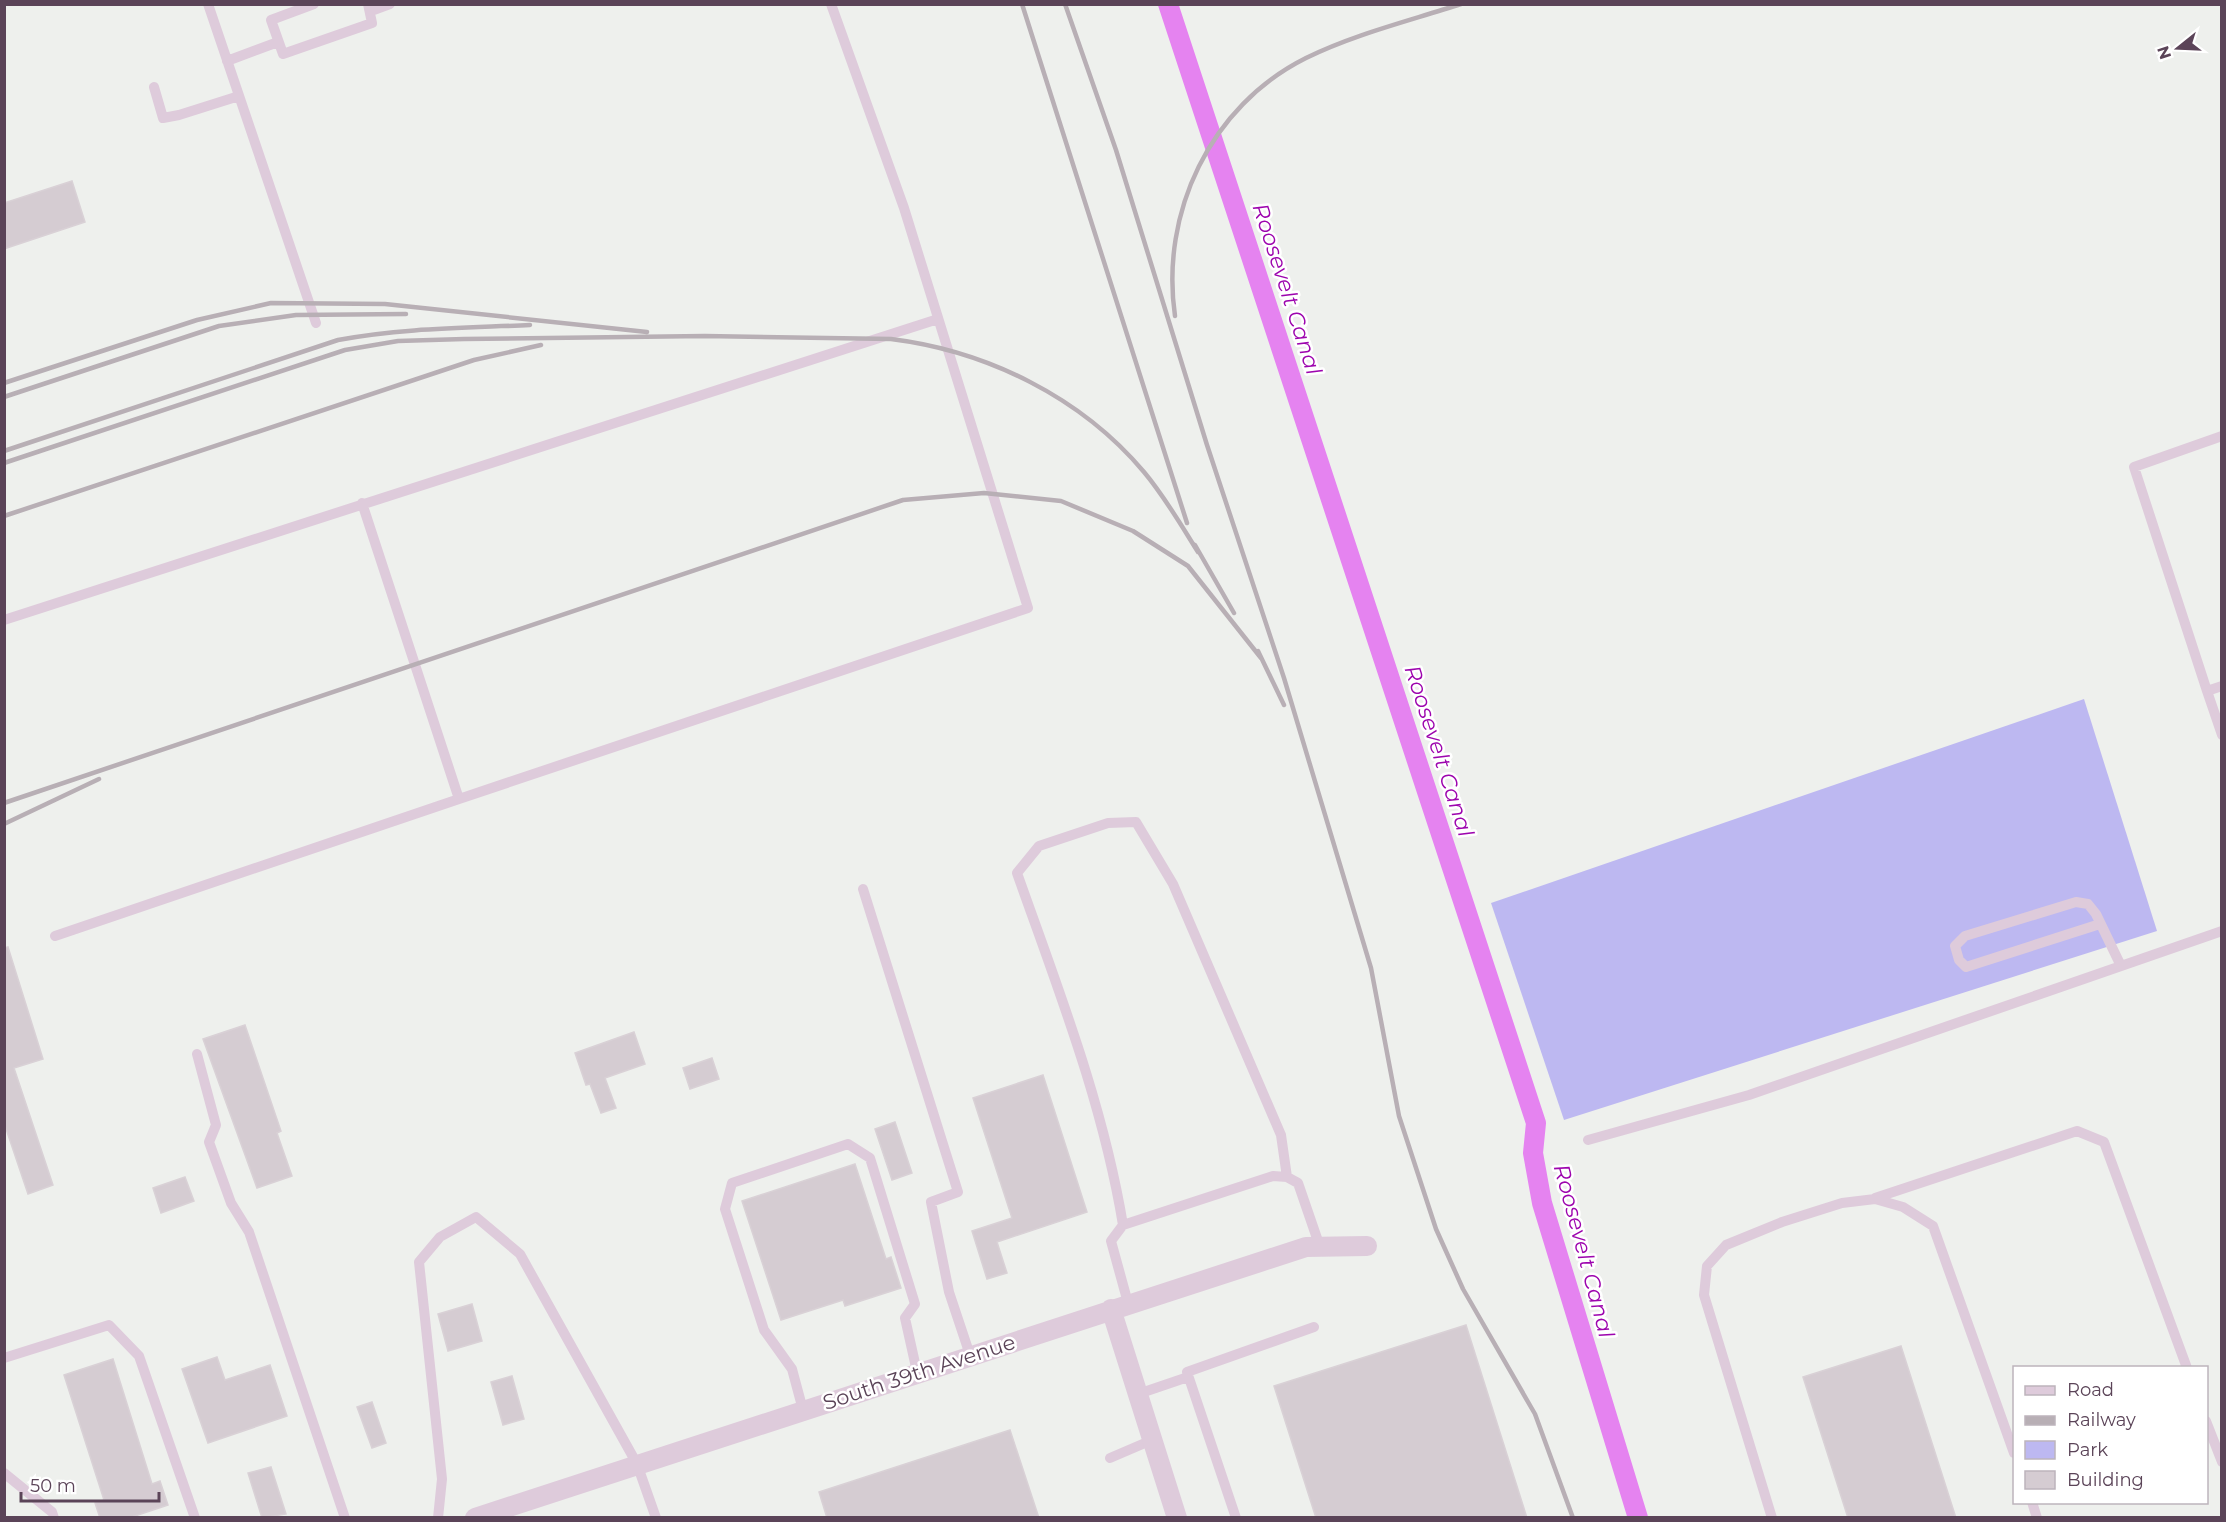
<svg xmlns="http://www.w3.org/2000/svg" width="2226" height="1522" font-family="Montserrat,sans-serif">
<style>
.green{fill:#bdb8f1}
.lines{fill:none;stroke-linecap:round;stroke-linejoin:round}
.canal{stroke:#e583f0;stroke-width:20}
.building{fill:#d5ccd2;stroke:#d9d1d6;stroke-width:1.5}
.lane{stroke:#decbdb;stroke-width:10}
.street{stroke:#decbdb;stroke-width:20}
.rail{stroke:#b8afb5;stroke-width:4.5}
.labels{text-anchor:middle;dominant-baseline:central;stroke-width:5;stroke-linejoin:round;paint-order:stroke}
.street-label{font-size:21px;fill:#5b4458;stroke:#fff}
.water-label{font-size:22px;font-style:italic;fill:#9d05ae;stroke:#fff}
</style>
<rect width="100%" height="100%" fill="#eef0ed"/>
<path class="green" d="M2084,699L2157,931L1564,1120L1491,903Z"/>
<g class="lines">
<path class="canal" d="M1168,4L1536,1123L1533,1153L1542,1203L1638,1518"/>
</g>
<path class="building" d="M72,181L85,222L4,249V203Z
M8,947L43,1059L14,1068L53,1185L28,1194L4,1123V948Z
M245,1025L281,1131L277,1133L292,1176L257,1188L203,1039Z
M634,1032L645,1064L605,1078L616,1108L601,1113L590,1084L586,1085L575,1053Z
M712,1058L719,1079L690,1089L683,1068Z
M1043,1075L1087,1212L997,1242L1007,1273L987,1279L972,1231L1012,1218L973,1098Z
M895,1122L912,1173L892,1180L875,1129Z
M855,1164L886,1259L891,1257L901,1288L845,1306L843,1300L781,1320L742,1201Z
M185,1177L194,1201L161,1213L153,1188Z
M472,1304L482,1341L448,1351L438,1314Z
M1466,1325L1527,1518H1316L1274,1386Z
M1901,1346L1956,1518H1848L1803,1377Z
M217,1357L225,1380L270,1365L287,1416L208,1443L182,1369Z
M113,1359L152,1484L160,1481L168,1505L129,1518H100L95,1503L104,1500L64,1375Z
M512,1376L524,1419L503,1425L491,1382Z
M372,1402L386,1443L372,1448L357,1407Z
M1010,1430L1039,1518H827L819,1492Z
M271,1467L286,1514L262,1518L248,1473Z"/>
<g class="lines">
<path class="lane" d="M208,4L316,323
M314,4L271,20L283,54L372,23L368,4
M371,11L390,4
M227,61L278,42
M154,87L163,118L179,115L239,96
M362,503L459,799L1028,608L904,208L831,4
M4,620L938,319
M2222,686L2207,691L2222,735
M2207,691L2134,467L2222,436
M863,889L958,1192L931,1202L949,1292L970,1355
M2100,924L1966,967L1959,960L1955,946L1965,936L2076,902L2088,904L2096,914L2121,966
M55,936L459,799
M197,1054L216,1125L209,1142L231,1203L249,1232L345,1518
M1588,1140L1749,1095L2222,931
M1875,1198L2077,1131L2104,1142L2187,1368
M1123,1225C1103,1103 1058,989 1017,873L1039,846L1108,823L1136,822L1173,884L1281,1135L1287,1177
M1128,1303L1111,1241L1123,1225L1273,1176L1287,1177L1298,1183L1320,1247
M4,1358L109,1325L139,1356L195,1518
M1138,1394L1188,1377
M803,1410L792,1369L764,1330L725,1209L732,1183L848,1144L870,1158L915,1304L905,1318L917,1372
M2206,1421L2222,1462
M1110,1458L1152,1440
M4,1473L52,1512L54,1518
M2032,1502L2037,1518
M438,1518L442,1479L419,1262L440,1237L476,1217L520,1254L637,1464L656,1518
M1236,1518L1187,1372L1314,1327
M1772,1518L1704,1295L1707,1266L1726,1245L1782,1222L1842,1203L1875,1199L1903,1207L1933,1226L2014,1453"/>
<path class="street" d="M1111,1309L1177,1518
M475,1518L1306,1247L1367,1246"/>
<path class="rail" d="M1022,4L1187,523
M1065,4L1116,150L1207,445L1284,678L1371,968L1399,1116L1436,1229L1463,1289L1535,1414L1573,1518
M1175,316C1160,213 1210,106 1306,58C1355,34 1409,21 1461,4
M4,383L197,320L271,303L385,304L647,332
M4,397L219,326L296,315L406,314
M4,451L338,340C401,328 466,328 530,325
M4,463L345,350L398,341L464,339L705,336L891,339C987,351 1081,397 1144,472C1165,497 1181,525 1198,552
M4,516L474,360L541,345
M1195,545L1234,613
M1258,651L1284,705
M4,803L903,500L984,493L1061,501L1133,531L1188,566L1261,658
M4,824L99,779"/>
</g>
<g class="labels">
<g class="street-label">
<text transform="translate(919 1372) rotate(-18)">South 39th Avenue</text>
</g>
<g class="water-label">
<text transform="translate(1287 289) rotate(72)">Roosevelt Canal</text>
<text transform="translate(1439 751) rotate(72)">Roosevelt Canal</text>
<text transform="translate(1584 1251) rotate(75)">Roosevelt Canal</text>
</g>
</g>
<rect width="2226" height="1522" fill="none" stroke="#5b4458" stroke-width="12"/>
<rect x="2013" y="1366" width="195" height="138" fill="#ffffff" stroke="#bdb4bc" stroke-width="1.5"/>
<rect x="2025" y="1386" width="30" height="9" fill="#decbdb" stroke="#bdb4bc" stroke-width="1.5"/>
<text x="2067" y="1396" font-size="18" fill="#5b4458">Road</text>
<rect x="2025" y="1416" width="30" height="9" fill="#b8afb5" stroke="#bdb4bc" stroke-width="1.5"/>
<text x="2067" y="1426" font-size="18" fill="#5b4458">Railway</text>
<rect x="2025" y="1441" width="30" height="18" fill="#bdb8f1" stroke="#bdb4bc" stroke-width="1.5"/>
<text x="2067" y="1456" font-size="18" fill="#5b4458">Park</text>
<rect x="2025" y="1471" width="30" height="18" fill="#d5ccd2" stroke="#bdb4bc" stroke-width="1.5"/>
<text x="2067" y="1486" font-size="18" fill="#5b4458">Building</text>
<g transform="translate(2178 48) rotate(252)" stroke="#ffffff" stroke-width="4.5" paint-order="stroke">
<path d="M0-4.5L10 22L0 15L-10 22Z" fill="#5b4458"/>
<text y="-9" font-size="16" font-weight="bold" text-anchor="middle" fill="#5b4458">N</text>
</g>
<path d="M21 1492v9h138v-9" fill="none" stroke="#5b4458" stroke-width="3"/>
<text x="30" y="1492" font-size="18" fill="#5b4458" stroke="#ffffff" stroke-width="4.5" paint-order="stroke">50 m</text>
</svg>
